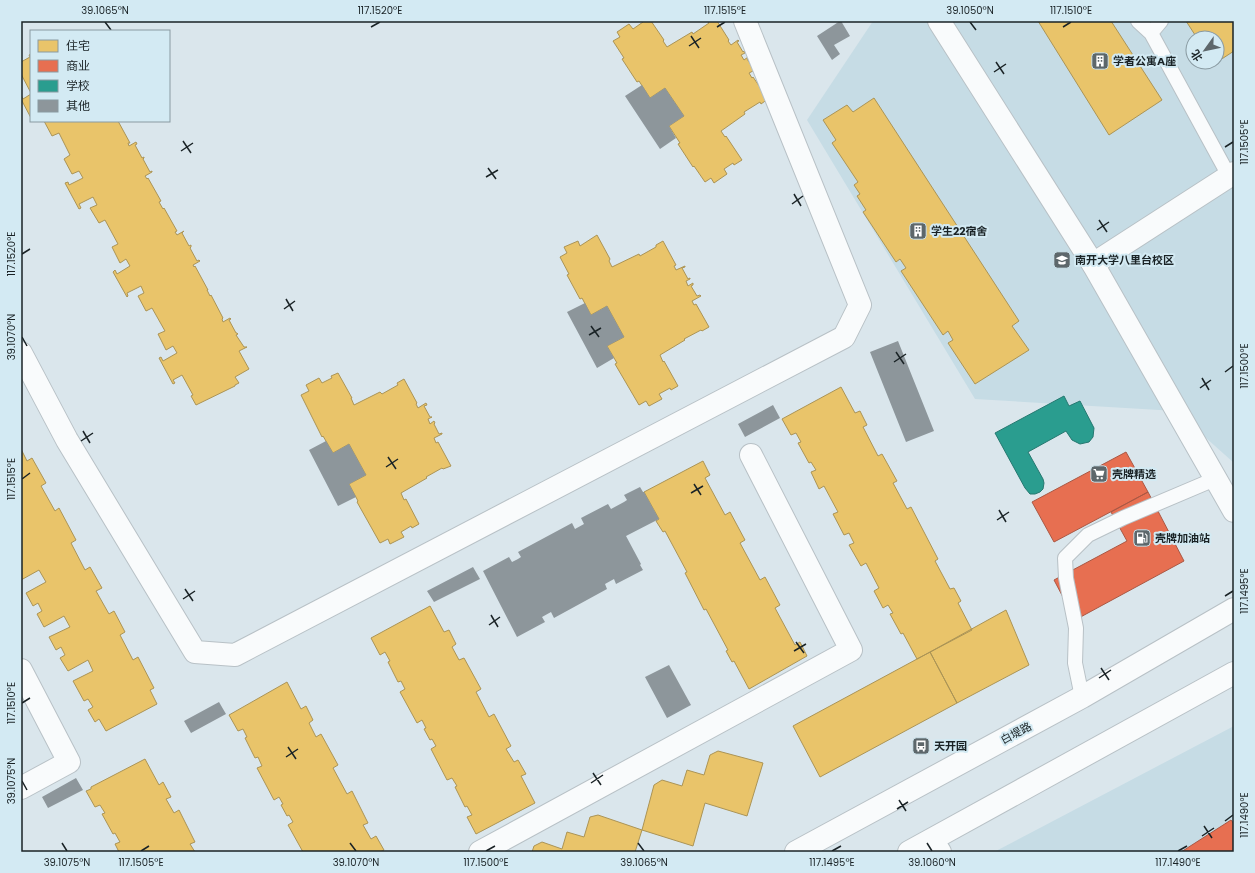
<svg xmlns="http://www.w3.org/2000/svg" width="1255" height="873" font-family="Poppins,'Noto Sans SC',sans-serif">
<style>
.built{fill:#c6dce5;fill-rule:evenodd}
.homes{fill:#e9c46a;stroke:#ab9456}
.shops{fill:#e76f51;stroke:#aa5844}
.schools{fill:#2a9d8f;stroke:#257870}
.building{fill:#8d969b}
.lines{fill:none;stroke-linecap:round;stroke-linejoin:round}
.service-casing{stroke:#b8c1c6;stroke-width:16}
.minor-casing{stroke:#b8c1c6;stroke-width:24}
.tertiary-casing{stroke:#b8c1c6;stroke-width:24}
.secondary-casing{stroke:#b8c1c6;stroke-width:24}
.service{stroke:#f9fbfc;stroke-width:14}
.minor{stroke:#f9fbfc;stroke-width:22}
.tertiary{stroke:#f9fbfc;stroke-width:22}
.secondary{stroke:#f9fbfc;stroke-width:22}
.ticks{fill:none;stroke:#1a2326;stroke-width:1.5}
.labels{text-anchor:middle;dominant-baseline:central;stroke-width:4;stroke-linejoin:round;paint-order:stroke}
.poi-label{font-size:11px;font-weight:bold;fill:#1a2326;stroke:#d3eaf3;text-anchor:start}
.street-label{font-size:11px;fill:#1a2326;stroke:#d3eaf3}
.neatline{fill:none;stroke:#1a2326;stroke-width:1.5}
.ticks-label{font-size:10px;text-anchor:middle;fill:#1a2326}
</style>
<rect width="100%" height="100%" fill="#dae6ec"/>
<path class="built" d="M873,21H1234V463L1176,411L975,399L807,120ZM1193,38H1217V62H1193Z
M1234,726V852H994Z"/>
<path class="homes" d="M642,21H651L664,40L663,41L667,47L692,32L693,34L709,23L708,22L709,21H717L729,40L728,41L731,45L738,40L739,41L737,42L743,52L744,51L745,53L741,55L744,60L748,57L747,59L754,69H757L749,73L752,78L753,77L768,99L761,104L760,102L744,112L745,114L721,131L725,137L726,136L742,160L734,165L733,163L724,169L727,174L714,183L711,178L705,182L694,166L693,167L678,144L680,143L669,126L684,116L665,88L650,98L639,81L637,82L622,59L624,58L613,41L620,37L617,32L629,24L633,29L643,22Z
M1038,21H1111L1162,100L1109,135Z
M1186,21H1234V51L1214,64L1213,62H1217V38H1197Z
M31,54V93L21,74V62L30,57L29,55Z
M31,94V118L21,99V95L23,99Z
M874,98L1019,321L1012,326L1029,350L975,384L948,343L953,340L948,331L943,335L901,271L906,268L900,259L896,262L863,212L866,210L857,196L860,194L854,185L858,182L832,143L836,140L823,120L847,105L853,112Z
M44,121H118L130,143H128L129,146L136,142L137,144L135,145L142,158L144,157V158L143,159L150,172L152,171V172L145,176L147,179L148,178L161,201L159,202L163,209L164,208L177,231L175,232L177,235L184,231L182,233L189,246L191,245V247L190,248L197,261L199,260L200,261L193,265L194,267L195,266L208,290H207L210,296L211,295L223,318L222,319L223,322L230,318L231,319L229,320L236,333H237L238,334L236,335L244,347H247L239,351L249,369L235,377L239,383L235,385V386L196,405L191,396L193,395L182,375L173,380L175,383L173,384L159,358L161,357L163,361L177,353L173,346L166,350L158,334L165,331L152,308L146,311L138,296L144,293L141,286L127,293L128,296L127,297L113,272L115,270L117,274L130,266L126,259L120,263L112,247L118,244L105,220L99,223L90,208L97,205L93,197L79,204L81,208L79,209L65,183L68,182L69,185L83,178L79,171L72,174L64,159L70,155L59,133L52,136Z
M597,235L610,259L609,261L612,267L639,254L640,256L656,247V245L663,241L676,265L674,266L676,270L685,266V267L682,268L688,279L690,278V279L686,281L688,286L693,283V285L691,286L697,296L700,295L701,296L692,301L694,305L696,304L709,327L702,331L701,330L684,339L685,340L660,355L663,362L664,361L678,386L671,390L670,388L659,394L662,399L649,406L646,401L639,405L615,364L617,363L607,346L624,337L607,306L591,315L582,298L580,299L567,275L569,274L560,257L567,253L564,247L578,241L580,246Z
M338,373L352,398H351L354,405L380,392L382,394L398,385L397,383L404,379L417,403L416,404L418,408L426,403L427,405L424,406L430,417H432L428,419L430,424L434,421L435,423L434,424L439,434L442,433V434L434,438L436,443L438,442L451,466L443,469L442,468L426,477L427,478L401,493L404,500L406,499L419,524L412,528L411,526L401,532L404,537L390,544L388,539L380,543L357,502L358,501L349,484L366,475L349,444L333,453L323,436L322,437L301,395L309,391L306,385L319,378L322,383L332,378L331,376Z
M841,387L855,413L860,411L867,425L863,427L878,456L882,454L897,481L893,483L907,509L911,507L938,559L935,561L950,589L954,588L961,601L958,603L972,630L917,659L903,633L901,634L890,614L893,613L888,605L883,608L874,591L879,588L866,563L861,566L849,545L854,543L849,533L844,535L833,514L838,512L824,486L819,489L811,472L816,470L811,462L809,463L798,443L801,442L796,433L791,435L782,419Z
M21,449L27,461L32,458L46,483L41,486L55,511L59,508L76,540L71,543L85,570L90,567L102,588L96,591L109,614L114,611L125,632L120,635L133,660L138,657L154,688L150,690L157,704L106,731L99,719L95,722L88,710L93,707L88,699L84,701L73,681L93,671L88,660L68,671L60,658L65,655L61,647L56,650L49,637L70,627L64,616L44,627L37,614L42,611L38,603L33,606L26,593L46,582L39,570L21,580Z
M703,461L710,475L705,478L725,515L730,512L745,540L740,543L760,580L765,577L780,605L775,608L795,645L800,642L807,656L749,689L734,661L732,662L726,651L728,650L706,609L704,610L685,573L687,572L665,531L663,532L656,521L659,519L644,492Z
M430,606L444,632L449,630L456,644L452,647L459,660L464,658L481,689L476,692L489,717L494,714L511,746L506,749L514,762L518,760L526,774L521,776L535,803L476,834L467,817L472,815L467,806L465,807L455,787L457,786L452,778L447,780L431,749L436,746L432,739L430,740L424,729L426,728L422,720L417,723L400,692L405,689L401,681L398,682L388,662L390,661L385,652L380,655L371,638Z
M1006,610L1029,665L957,703L930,652Z
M930,652L957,703L820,777L793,726Z
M287,682L301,709L306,706L313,720L309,723L316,737L321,734L338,765L333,768L347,794L352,791L368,823L363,825L371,839L376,836L384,850L380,852H303L288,825L293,822L289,815L287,816L281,805L283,804L279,797L274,800L257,768L262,766L258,757L255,758L245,738L247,737L243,729L238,731L229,715Z
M718,751L763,763L747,816L705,803L693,846L642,830L654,785L662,780L682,786L687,770L704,775L710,755Z
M145,759L159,785L163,782L171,797L166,799L174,813L179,810L195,842L190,844L195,852H119L115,844L120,842L115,833L113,834L102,814L105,813L100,805L95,807L86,791L91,789V787Z
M598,815L642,830L635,852H532L534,846L542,842L562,849L567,832L584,837L590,817Z"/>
<path class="shops" d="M1126,452L1148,492L1054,542L1032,502Z
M1148,492L1184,561L1075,620L1054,580L1127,541L1111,512Z
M1231,820L1234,824V852H1181Z"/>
<path class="schools" d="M1064,396L1069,406L1080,401L1094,428L1093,437L1089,442L1080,444L1072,440L1066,431L1028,452L1043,479L1044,483L1043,489L1040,492L1035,494H1030L1025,488L995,433Z"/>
<path class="building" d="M840,21H841L850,36L834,45L840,54L832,60L817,36Z
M642,85L650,98L665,88L684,116L669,126L676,138L660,149L625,96Z
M585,303L591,315L607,306L624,337L607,346L614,358L597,368L567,312Z
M898,341L934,431L906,442L870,352Z
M773,405L780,418L745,437L738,424Z
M326,441L333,453L349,444L366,475L349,484L356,497L338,506L309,450Z
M640,487L643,492H644L659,519L626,536L641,564L640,565L643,570L616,584L614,579L605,584L607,589L554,618L551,612L542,617L545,622L517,637L483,571L509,557L512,562L518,559L521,557L518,552L572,523L575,529L584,524L581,518L608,504L611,509L624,502L627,500L624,495Z
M473,567L480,579L434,602L427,591Z
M669,665L691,705L667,718L645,677Z
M219,702L226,714L191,733L184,721Z
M76,778L83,790L48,808L42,797Z"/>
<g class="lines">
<defs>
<path id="service" d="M1138,21L1151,33L1229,176
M1151,33L1161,21
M1082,697L1075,663L1076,628L1066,578L1065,558L1088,535L1123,518L1215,479"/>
<path id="minor" d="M1093,264L1234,173
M21,353L67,440L195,652L235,655L844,337L860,305L745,21
M21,670L69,762L21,788
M932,840L940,852
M480,852L851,650L751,455"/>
<path id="tertiary" d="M939,21L1093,264L1234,511"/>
<path id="secondary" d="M796,852L1082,697L1234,609
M909,852L1234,673"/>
</defs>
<use href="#service" class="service-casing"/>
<use href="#minor" class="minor-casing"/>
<use href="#tertiary" class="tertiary-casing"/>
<use href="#secondary" class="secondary-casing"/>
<use href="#service" class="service"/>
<use href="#minor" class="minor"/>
<use href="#tertiary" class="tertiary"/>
<use href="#secondary" class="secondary"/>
</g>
<path class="ticks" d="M105,22L111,30M970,22L976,30M371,27L380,22M717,27L725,22M1063,27L1071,22M691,36L699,48M689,46L701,38M996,62L1004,74M994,72L1006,64M183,141L191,153M1225,147L1233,142M181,151L193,143M488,168L496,179M486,177L498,170M794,194L801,206M792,204L803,196M1099,220L1107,232M1097,230L1109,222M22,254L30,249M286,299L293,311M284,309L295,301M591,326L599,337M589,335L601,328M22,337L27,346M896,352L904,364M894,362L906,354M1225,372L1233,366M1202,378L1209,390M1200,388L1211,380M83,431L90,443M81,441L93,433M388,457L396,469M386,467L398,459M22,479L30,473M694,484L701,495M691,493L703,486M999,510L1006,522M997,520L1009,512M185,589L193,601M1225,596L1233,591M183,599L195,591M491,615L498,627M489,625L500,617M796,642L804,653M794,651L806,644M1101,668L1109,680M1099,678L1111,670M22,703L30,698M288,747L296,759M286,757L298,749M593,773L601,785M22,781L27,790M591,783L603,775M899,800L906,811M897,809L908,802M1225,821L1233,815M1204,826L1212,838M1202,836L1214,828M62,843L67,851M350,843L356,851M638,843L644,851M927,843L932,851M141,851L149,846M486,851L495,846M832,851L841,846M1178,851L1187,846"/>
<defs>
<symbol id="building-square" viewBox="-11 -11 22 22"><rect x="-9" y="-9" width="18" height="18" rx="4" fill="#5d676b" stroke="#d3eaf3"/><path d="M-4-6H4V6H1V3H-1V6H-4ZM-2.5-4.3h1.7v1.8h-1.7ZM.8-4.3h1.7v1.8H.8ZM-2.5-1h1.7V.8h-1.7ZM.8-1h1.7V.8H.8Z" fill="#fff"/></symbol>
<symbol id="university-square" viewBox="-11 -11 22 22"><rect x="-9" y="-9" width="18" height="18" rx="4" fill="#5d676b" stroke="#d3eaf3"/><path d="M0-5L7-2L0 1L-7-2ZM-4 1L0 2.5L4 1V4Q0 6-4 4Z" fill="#fff"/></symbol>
<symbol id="supermarket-square" viewBox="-11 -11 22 22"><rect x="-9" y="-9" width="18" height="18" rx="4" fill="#5d676b" stroke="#d3eaf3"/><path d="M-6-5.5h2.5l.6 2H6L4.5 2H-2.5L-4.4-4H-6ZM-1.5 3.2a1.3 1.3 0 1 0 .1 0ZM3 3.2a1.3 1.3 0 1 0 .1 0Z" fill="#fff"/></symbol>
<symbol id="fuel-square" viewBox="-11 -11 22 22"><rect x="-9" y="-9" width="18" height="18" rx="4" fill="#5d676b" stroke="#d3eaf3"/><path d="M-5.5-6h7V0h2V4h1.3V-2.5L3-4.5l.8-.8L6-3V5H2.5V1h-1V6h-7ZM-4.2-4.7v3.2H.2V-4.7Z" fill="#fff"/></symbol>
<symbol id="bus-square" viewBox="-11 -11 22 22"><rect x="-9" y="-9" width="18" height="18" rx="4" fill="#5d676b" stroke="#d3eaf3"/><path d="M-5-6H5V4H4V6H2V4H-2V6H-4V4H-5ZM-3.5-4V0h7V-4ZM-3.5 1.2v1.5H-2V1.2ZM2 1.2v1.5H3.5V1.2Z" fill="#fff"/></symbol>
</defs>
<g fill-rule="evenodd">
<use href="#building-square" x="1090" y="51" width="20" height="20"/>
<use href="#building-square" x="908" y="221" width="20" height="20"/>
<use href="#university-square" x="1052" y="250" width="20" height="20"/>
<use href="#supermarket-square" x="1089" y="464" width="20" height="20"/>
<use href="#fuel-square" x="1132" y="528" width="20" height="20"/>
<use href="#bus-square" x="911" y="736" width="20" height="20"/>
</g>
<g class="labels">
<g class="poi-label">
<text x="1113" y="61">学者公寓A座</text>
<text x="931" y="231">学生22宿舍</text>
<text x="1075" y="260">南开大学八里台校区</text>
<text x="1112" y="474">壳牌精选</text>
<text x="1155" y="538">壳牌加油站</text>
<text x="934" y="746">天开园</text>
</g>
<g class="street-label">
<text transform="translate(1016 733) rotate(-28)">白堤路</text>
</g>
</g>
<rect width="1255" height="873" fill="none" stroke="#d3eaf3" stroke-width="44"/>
<rect x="30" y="30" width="140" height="92" fill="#d3eaf3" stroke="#899aa1"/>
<rect x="38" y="40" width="20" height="12" fill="#e9c46a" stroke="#899aa1"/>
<text x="66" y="50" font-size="12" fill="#1a2326">住宅</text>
<rect x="38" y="60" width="20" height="12" fill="#e76f51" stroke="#899aa1"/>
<text x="66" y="70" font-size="12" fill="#1a2326">商业</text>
<rect x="38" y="80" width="20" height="12" fill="#2a9d8f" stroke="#899aa1"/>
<text x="66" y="90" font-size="12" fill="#1a2326">学校</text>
<rect x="38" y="100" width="20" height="12" fill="#8d969b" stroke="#899aa1"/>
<text x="66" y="110" font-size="12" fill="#1a2326">其他</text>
<g transform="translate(1205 50) rotate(237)"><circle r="19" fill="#d3eaf3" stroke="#899aa1"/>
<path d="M0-3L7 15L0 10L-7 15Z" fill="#5d676b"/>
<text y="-6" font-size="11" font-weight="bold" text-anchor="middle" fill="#1a2326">北</text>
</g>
<rect x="22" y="22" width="1211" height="829" class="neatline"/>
<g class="ticks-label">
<text x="105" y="14">39.1065°N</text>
<text x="380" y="14">117.1520°E</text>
<text x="725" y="14">117.1515°E</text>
<text x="970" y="14">39.1050°N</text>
<text x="1071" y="14">117.1510°E</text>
<text transform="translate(1244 142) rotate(-90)" y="4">117.1505°E</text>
<text transform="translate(11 254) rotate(-90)" y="4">117.1520°E</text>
<text transform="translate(11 337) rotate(-90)" y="4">39.1070°N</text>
<text transform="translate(1244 366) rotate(-90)" y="4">117.1500°E</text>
<text transform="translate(11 479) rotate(-90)" y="4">117.1515°E</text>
<text transform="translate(1244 591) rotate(-90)" y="4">117.1495°E</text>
<text transform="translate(11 703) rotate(-90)" y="4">117.1510°E</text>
<text transform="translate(11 781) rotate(-90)" y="4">39.1075°N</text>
<text transform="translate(1244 815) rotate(-90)" y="4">117.1490°E</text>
<text x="67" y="866">39.1075°N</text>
<text x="141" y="866">117.1505°E</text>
<text x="356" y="866">39.1070°N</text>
<text x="486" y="866">117.1500°E</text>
<text x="644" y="866">39.1065°N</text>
<text x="832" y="866">117.1495°E</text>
<text x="932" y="866">39.1060°N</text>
<text x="1178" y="866">117.1490°E</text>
</g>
</svg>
